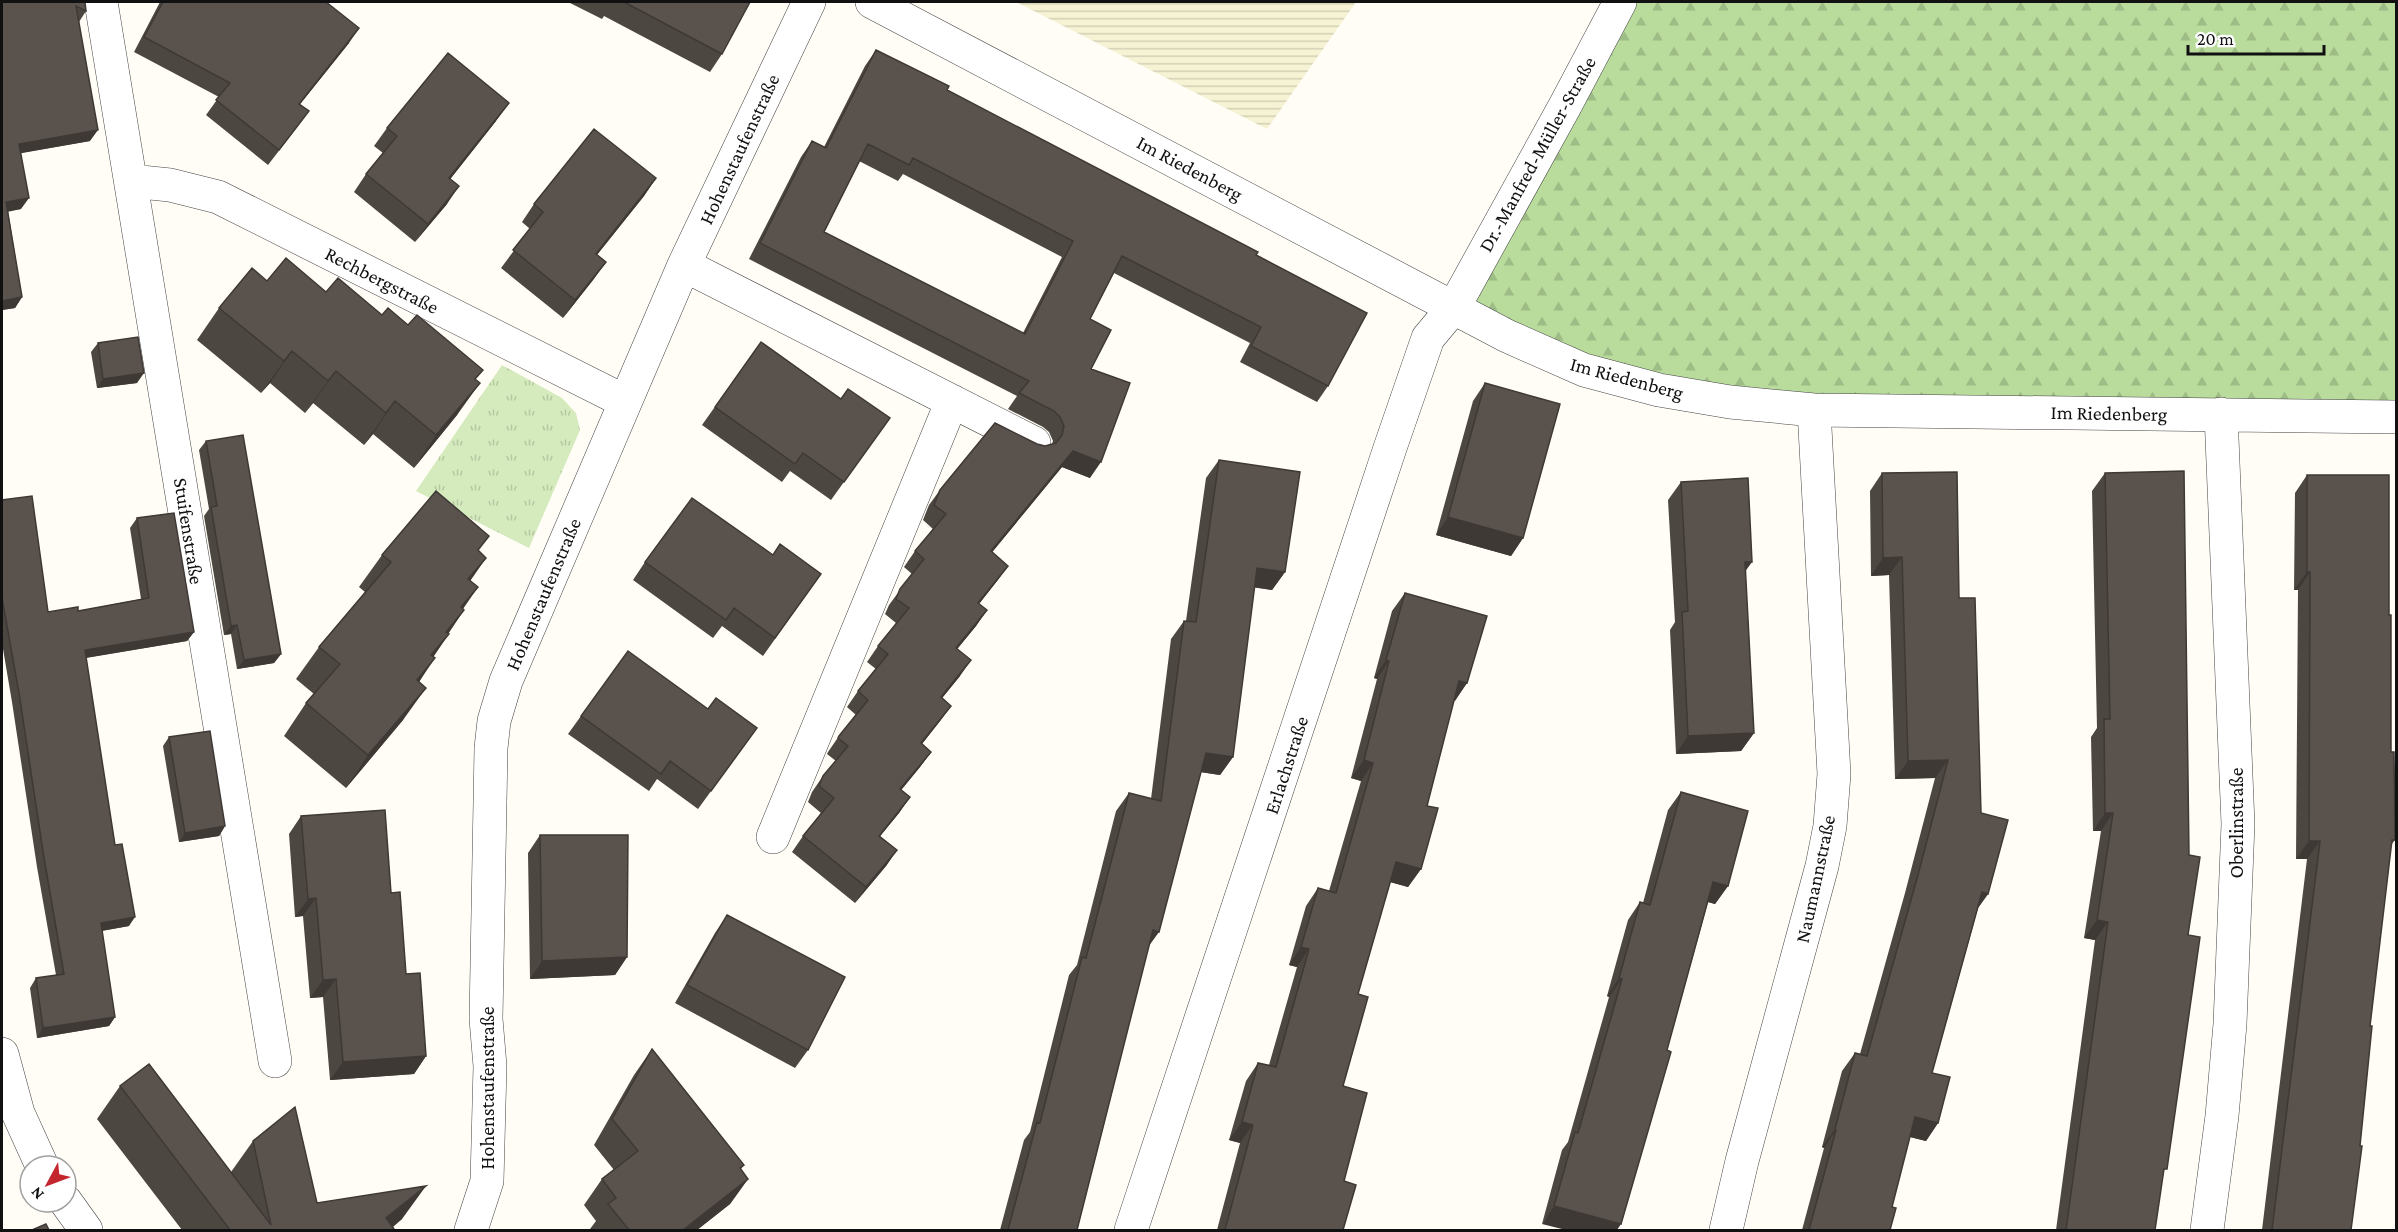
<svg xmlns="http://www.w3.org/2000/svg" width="2398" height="1232" font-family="'Crimson Pro',serif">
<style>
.farmland{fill:url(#farmland-rules)}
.forest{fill:url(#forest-firs)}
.park{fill:url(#park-tufts)}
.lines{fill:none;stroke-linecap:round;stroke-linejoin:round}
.minor-casing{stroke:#444;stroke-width:34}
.minor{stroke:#fff;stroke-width:33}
.wall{fill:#4d4742;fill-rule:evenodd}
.shaded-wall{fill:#3f3936}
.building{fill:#5a524d;stroke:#3f3936;stroke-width:1.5;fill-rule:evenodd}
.labels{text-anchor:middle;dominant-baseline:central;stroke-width:6;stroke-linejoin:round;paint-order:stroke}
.street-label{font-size:20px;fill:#111;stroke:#fff}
</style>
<defs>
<pattern id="farmland-rules" width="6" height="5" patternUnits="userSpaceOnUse" patternTransform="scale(1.5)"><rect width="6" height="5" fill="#f6f3d4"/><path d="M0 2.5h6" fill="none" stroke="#d2cfb5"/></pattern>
<pattern id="forest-firs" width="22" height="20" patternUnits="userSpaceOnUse" patternTransform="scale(1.5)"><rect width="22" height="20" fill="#b9dc9c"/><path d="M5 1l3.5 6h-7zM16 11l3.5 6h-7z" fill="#9ebc85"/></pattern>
<pattern id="park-tufts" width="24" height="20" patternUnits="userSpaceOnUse" patternTransform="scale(1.5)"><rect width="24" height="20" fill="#d5ebbd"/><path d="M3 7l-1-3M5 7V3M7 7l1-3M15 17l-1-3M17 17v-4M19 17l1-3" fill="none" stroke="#b6c8a1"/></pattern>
</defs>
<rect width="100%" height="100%" fill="#fffdf5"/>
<path class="farmland" d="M1016,2H1356L1267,129Z"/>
<path class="forest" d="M1620,2H2396V417L1659,390L1454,307Z"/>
<path class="park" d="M502,365L562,398L576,413L580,430L529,548L416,491Z"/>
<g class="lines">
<defs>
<path id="minor" d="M101,2L275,1061
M872,2L1507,336L1584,370L1659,390L1730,402L1814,410L2396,417
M131,181L170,185L218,197L624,401
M684,265L1034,443
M773,837L952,401
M2,1054L18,1113L42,1166
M66,1202L86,1230
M471,1230L487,1181L490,1066L486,1019L491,748L494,721L506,681L684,265L809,2
M1131,1230L1390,448L1428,338L1454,307L1565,106L1620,2
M1726,1230L1742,1161L1822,866L1830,826L1834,774L1814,410
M2207,1230L2222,1116L2230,1024L2238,824L2221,414"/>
</defs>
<use href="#minor" class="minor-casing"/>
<use href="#minor" class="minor"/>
</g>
<path class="wall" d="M2,2H85L86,11L79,22L90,141L20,153L21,209L8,211L22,297L15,308L2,310Z
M160,2H326L349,43L300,104L309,111L298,126L268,165L206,115L219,97L134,52Z
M568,2H750L722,54L710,72L604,16L602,19Z
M876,50L947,90L1256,255L1328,386L1317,402L1240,362L1250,343L1114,273L1090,319L1091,369L1090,478L1062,467L992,552L1008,566L997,581L979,604L987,610L976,626L957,649L960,676L942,698L951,706L940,721L922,744L931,752L920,767L901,790L910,797L899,813L880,836L897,850L886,866L855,903L792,852L803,836L821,813L808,802L812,792L823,776L836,761L827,754L828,752L839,736L856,715L847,707L858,691L876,669L867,662L878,646L896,623L885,614L889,605L912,574L904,567L915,551L933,529L923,520L929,505L940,490L1037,444L1045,446L1052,444L1053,441L1049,432L1043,427L1008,409L1017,396L749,259L801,157L812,141L824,147L865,66ZM859,161L898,181L903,174L1062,257L1023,333L824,232Z
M496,121L450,179L447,204L415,242L354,192L366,174L383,153L374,146L387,128Z
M656,178L644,196L597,255L606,262L593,280L563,318L501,268L530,229L522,222L534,204Z
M267,281L326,292L476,379L457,415L414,468L373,434L364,445L313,403L305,413L270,383L261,393L197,340L219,308Z
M761,342L841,399L890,418L831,500L790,471L782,482L702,425Z
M98,343L137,383L97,388L91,352Z
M1485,383L1523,538L1511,556L1436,535L1473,401Z
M206,441L281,654L274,663L237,669L231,634L224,635L204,516L209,509L199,450Z
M1219,460L1285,572L1272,590L1254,587L1233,757L1220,775L1201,772L1149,946L1077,1230H1000L1024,1140L1030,1132L1069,975L1077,965L1116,811L1129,793L1151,799L1171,639L1184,621H1186L1206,478Z
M1882,473L1959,598L1981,813L1988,894L1978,908L1932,1073L1938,1123L1926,1141L1910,1137L1892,1207L1890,1230H1802L1824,1148L1822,1147L1842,1071L1855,1053L1860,1054L1905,893L1935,778L1895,779L1889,575L1871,576L1870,491Z
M2105,473L2188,935L2163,1175L2155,1230H2056L2095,940L2084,938L2101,831H2093L2091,737L2097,728L2092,491Z
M2307,475L2389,615L2391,752L2395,840L2391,845L2370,1026L2351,1230H2262L2307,859H2296L2298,590H2294L2295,493Z
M1681,482L1745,572L1754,733L1741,751L1676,754L1670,630L1675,622L1668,500Z
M2,500L48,612L78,611L141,599L130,528L137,518L194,632L187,641L86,658L115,845L129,926L102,931L115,1017L109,1026L37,1038L30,988L36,978L56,975L37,867L12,702L2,643Z
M479,551L486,558L470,580L478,587L463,609L464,610L433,657L419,682L403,720L346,788L284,736L306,703L314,694L296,679L319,647L365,592L359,587L382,555Z
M772,555L821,574L763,656L722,626L713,638L633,580L645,562Z
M1405,593L1467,683L1454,701L1427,806L1421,869L1408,887L1390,882L1358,994L1343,1086V1230H1217L1240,1143L1229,1140L1246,1081L1258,1063L1269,1065L1297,967L1289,965L1306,906L1318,888L1329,891L1361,781L1351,778L1377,679L1374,678L1392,611Z
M708,709L757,728L698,809L657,779L649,791L568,734L581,716Z
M169,737L225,826L219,836L179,842L163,746Z
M1681,792L1728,886L1715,904L1708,902L1667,1050L1542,1224L1562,1150L1568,1142L1609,997L1607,996L1628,920L1640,902L1643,903L1668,810Z
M301,816L391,893L406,974L426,1056L414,1074L330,1080L323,997L310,998L303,916L295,917L289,834Z
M540,835L627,957L615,975L530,979L528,853Z
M727,915L808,1050L795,1068L675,1003L715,933Z
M652,1049L744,1165L741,1169L748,1179L730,1204L697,1230H591L590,1229L596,1221L584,1205L602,1179L614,1170L594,1145L634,1075Z
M120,1086L231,1172L253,1141L317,1203L402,1219L393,1227L394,1229L393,1230H182L97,1119Z"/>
<path class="shaded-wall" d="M359,28L349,43L289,118L299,104Z
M509,103L496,121L437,196L449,178Z
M98,130L90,141L11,155L19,144Z
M656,178L644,196L583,272L596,254Z
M459,186L447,204L415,242L428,224Z
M29,198L21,209L2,213L6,202Z
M606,262L593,280L563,318L575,300Z
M22,297L15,308L2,310V301Z
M292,351L270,383L261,393L284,361Z
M336,371L313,403L305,413L328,381Z
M144,373L137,383L97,388L103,379Z
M480,383L457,415L414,468L436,435Z
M395,401L373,434L364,445L386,413Z
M1073,451L1101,462L1090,478L1062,467L980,567L991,551Z
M1448,517L1523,538L1511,556L1436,535Z
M1902,557L1889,575L1871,576L1883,558Z
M486,558L464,590L468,579Z
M1745,562H1752L1739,580Z
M1008,566L997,581L967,619L978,603Z
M1257,568L1285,572L1272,590L1244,586Z
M2307,572H2310L2298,590H2294Z
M478,587L455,619L461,607Z
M464,610L442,642L449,634L427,666L408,687L446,632Z
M987,610L976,626L945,664L956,648Z
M237,625L231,634L224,635L231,626Z
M194,632L187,641L78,659L85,650Z
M281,654L274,663L237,669L244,660Z
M435,658L413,691L417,680Z
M971,660L960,676L930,713L941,697Z
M1386,660L1389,661L1377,679L1374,678Z
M1459,681L1467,683L1455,701L1447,699Z
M426,688L403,720L346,788L368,755Z
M951,706L940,721L910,759L921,743Z
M1754,733L1741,751L1676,754L1688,736Z
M931,752L920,767L889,805L900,789Z
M1206,753L1233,757L1220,775L1193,771Z
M1364,760L1373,763L1361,781L1351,778Z
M1948,760L1935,778L1895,779L1908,761Z
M910,797L899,813L868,851L879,836Z
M2105,813H2113L2101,831H2093Z
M225,826L219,836L179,842L185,833Z
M2309,841H2320L2307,859H2296Z
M897,850L886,866L855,903L866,887Z
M1396,862L1421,869L1408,887L1383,880Z
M1713,882L1728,886L1715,904L1701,900Z
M1982,892L1988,894L1975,912Z
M316,898L303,916L295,917L308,899Z
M135,917L129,926L94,932L101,923Z
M2097,920L2108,922L2095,940L2084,938Z
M1153,930L1159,932L1146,950Z
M1301,947L1309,949L1297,967L1289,965Z
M627,957L615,975L530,979L542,961Z
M1619,978L1622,979L1609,997L1607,996Z
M336,979L323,997L310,998L323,980Z
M115,1017L109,1026L37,1038L43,1028Z
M426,1056L414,1074L330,1080L343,1062Z
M1915,1117L1938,1123L1926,1141L1902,1135Z
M1242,1122L1253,1125L1240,1143L1229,1140Z
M1835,1129L1836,1130L1824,1148L1822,1147Z
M748,1179L730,1204L697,1230H683Z
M426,1186L402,1219L388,1230L386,1218Z
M1554,1206L1621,1224L1617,1230H1566L1542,1224Z"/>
<path class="building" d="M2,2H85L86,11L76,6L98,130L19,144L29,198L6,202L22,297L2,301Z
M163,2H326L359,28L299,104L309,111L279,150L216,100L230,83L144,37Z
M624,2H750L722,54Z
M876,50L949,86L947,90L1258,252L1256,255L1367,313L1328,386L1251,346L1261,327L1122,256L1090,319L1111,330L1091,369L1130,383L1101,462L1073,451L991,551L1008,566L978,603L987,610L956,648L971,660L941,697L951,706L921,743L931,752L900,789L910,797L879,836L897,850L866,887L803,836L834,798L819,786L823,776L848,746L838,738L839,736L868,700L858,691L888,654L878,646L909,608L896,599L900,589L924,559L915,551L946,514L934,505L940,490L995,423L1037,444L1045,446L1056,443L1062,435L1064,426L1060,417L1054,411L1019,393L1029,381L760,243L812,141L826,148ZM868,144L909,165L913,158L1073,241L1025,334L824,232Z
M448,53L509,103L449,178L459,186L428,224L366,174L397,136L387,128Z
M594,129L656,178L596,254L606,262L575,300L513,250L543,212L534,204Z
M286,258L326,292L338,278L382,315L388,308L408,325L417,315L483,370L475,379L480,383L436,435L395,401L386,413L336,371L328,381L292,351L284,361L219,308L252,268L267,281Z
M138,337L144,373L103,379L98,343Z
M761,342L841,399L848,389L890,418L844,482L803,453L795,464L715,407Z
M1485,383L1560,404L1523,538L1448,517Z
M243,435L281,654L244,660L237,625L231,626L211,507L217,506L206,441Z
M1219,460L1300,472L1285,572L1257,568L1233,757L1206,753L1159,932L1153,930L1077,1230H1008L1037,1122L1040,1123L1082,957L1086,958L1129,793L1161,801L1184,621L1196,622Z
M2184,471L2189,855L2200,857L2188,935L2200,937L2167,1169H2164L2155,1230H2066L2108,922L2097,920L2113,813H2105L2104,719H2110L2105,473Z
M1957,472L1959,598H1975L1981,813L2008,820L1988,894L1982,892L1932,1073L1950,1077L1938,1123L1915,1117L1892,1207L1896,1208L1890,1230H1809L1836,1130L1835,1129L1855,1053L1867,1056L1918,875L1948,760L1908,761L1902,557L1883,558L1882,473Z
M2307,475H2389V615H2391V752H2394L2395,840H2392L2370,1026H2372L2360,1146H2362L2351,1230H2272L2320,841H2309L2310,572H2307Z
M1748,478L1752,562H1745L1754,733L1688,736L1682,612L1688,611L1681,482Z
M436,491L489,536L478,550L486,558L468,579L478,587L461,607L464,610L446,632L449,634L431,655L435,658L417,680L426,688L368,755L306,703L340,664L319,647L391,562L382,555Z
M32,496L48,612L78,607V611L149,598L137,518L174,513L194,632L85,650L115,845L122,844L135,917L101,923L115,1017L43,1028L36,978L64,974L44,858L19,693L2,598V500Z
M692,498L773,555L780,544L821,574L775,638L734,608L726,620L645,562Z
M1405,593L1487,616L1467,683L1459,681L1427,806L1438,808L1421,869L1396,862L1358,994L1368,997L1343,1086L1367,1093L1344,1181L1356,1185L1343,1230H1225L1253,1125L1242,1122L1258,1063L1276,1067L1309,949L1301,947L1318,888L1336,893L1373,763L1364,760L1389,661L1386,660Z
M628,651L708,709L716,698L757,728L711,791L670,761L661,774L581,716Z
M210,731L225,826L185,833L169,737Z
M1681,792L1748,811L1728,886L1713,882L1667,1050L1671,1052L1621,1224L1554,1206L1575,1132L1578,1133L1622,979L1619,978L1640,902L1650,905Z
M385,810L391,893L400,892L406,974L420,973L426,1056L343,1062L336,979L323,980L316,898L308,899L301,816Z
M540,835H628L627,957L542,961Z
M727,915L845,977L808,1050L687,985Z
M652,1049L744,1165L740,1168L748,1179L683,1230H629L608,1204L616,1198L602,1179L638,1151L612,1119Z
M149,1064L271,1225L253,1141L295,1107L317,1203L426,1186L386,1218L394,1229L392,1230H230L120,1086Z
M46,1224L49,1230H32Z"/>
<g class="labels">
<g class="street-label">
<text transform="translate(739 149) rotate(-65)">Hohenstaufenstraße</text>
<text transform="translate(1537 154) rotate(-61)">Dr.-Manfred-Müller-Straße</text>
<text transform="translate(1190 168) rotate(28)">Im Riedenberg</text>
<text transform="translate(382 280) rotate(27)">Rechbergstraße</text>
<text transform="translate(1627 378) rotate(15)">Im Riedenberg</text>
<text transform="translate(2109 413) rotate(1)">Im Riedenberg</text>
<text transform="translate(189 531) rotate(81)">Stuifenstraße</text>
<text transform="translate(543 594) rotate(-67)">Hohenstaufenstraße</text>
<text transform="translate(1286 765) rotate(-72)">Erlachstraße</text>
<text transform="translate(2236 823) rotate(-90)">Oberlinstraße</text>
<text transform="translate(1815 879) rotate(-78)">Naumannstraße</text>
<text transform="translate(487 1088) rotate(-90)">Hohenstaufenstraße</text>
</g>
</g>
<rect width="2398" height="1232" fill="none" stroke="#111111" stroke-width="6"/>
<g transform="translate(48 1184) rotate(229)"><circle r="28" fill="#ffffff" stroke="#a0a0a0" stroke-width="1.5"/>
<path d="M0-4.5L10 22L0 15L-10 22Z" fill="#c4262e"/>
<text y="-9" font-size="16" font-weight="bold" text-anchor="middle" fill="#111111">N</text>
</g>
<path d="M2188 45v9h136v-9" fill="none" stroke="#111111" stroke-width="3"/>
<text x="2197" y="45" font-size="18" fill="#111111" stroke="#ffffff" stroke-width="4.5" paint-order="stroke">20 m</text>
</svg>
